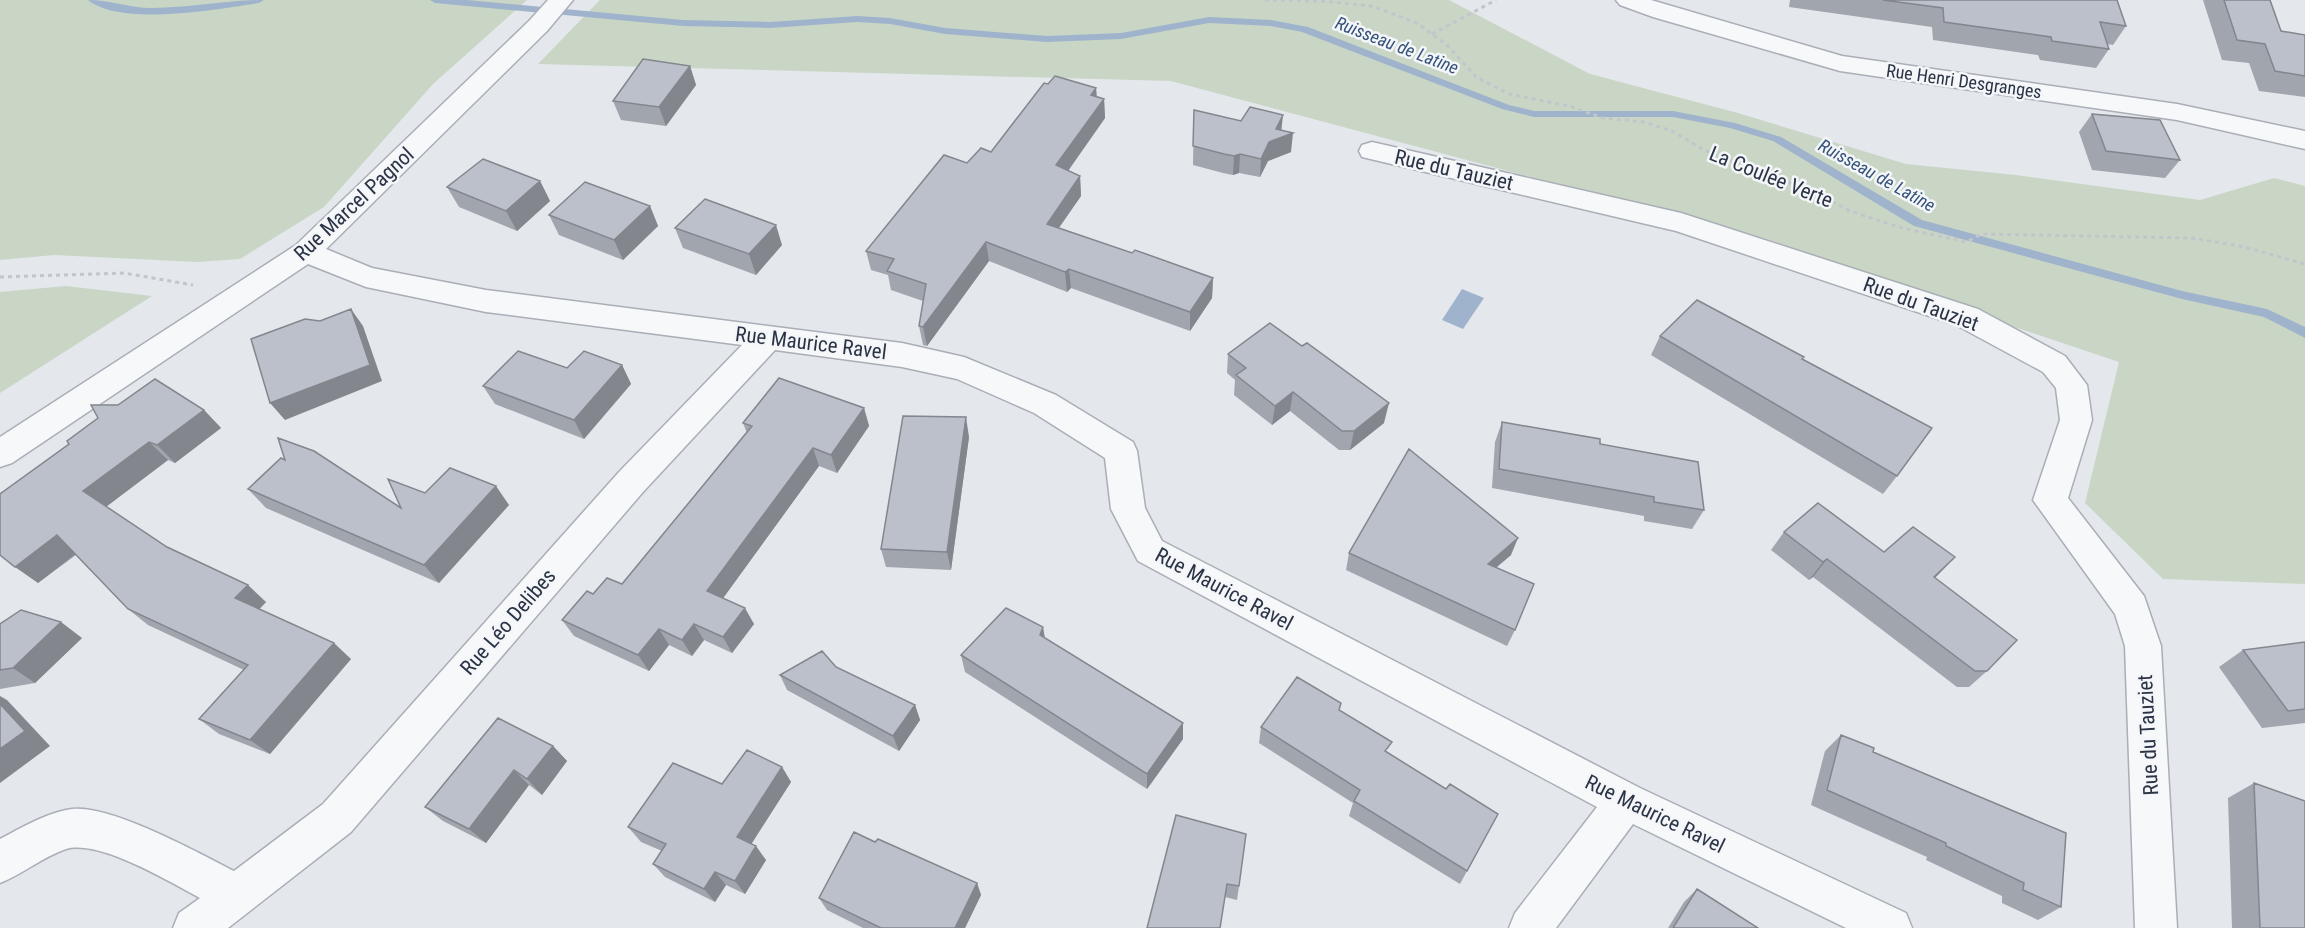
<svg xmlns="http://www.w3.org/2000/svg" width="2305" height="928" font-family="'Roboto Condensed',sans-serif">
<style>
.green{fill:#c9d6c5}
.water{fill:#9fb4cc}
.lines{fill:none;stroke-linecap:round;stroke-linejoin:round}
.stream{fill:#9fb4cc;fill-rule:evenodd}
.minor-casing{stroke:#a9aeb7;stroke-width:3}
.path{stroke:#c2c5cb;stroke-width:3;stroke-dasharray:4 4;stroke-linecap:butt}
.minor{fill:#f7f8fa;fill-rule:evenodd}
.wall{fill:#a1a5ae}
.shaded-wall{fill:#83868d}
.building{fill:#bbc0ca;stroke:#83868d;stroke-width:1.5}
.labels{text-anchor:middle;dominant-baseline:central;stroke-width:5;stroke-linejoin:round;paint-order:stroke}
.far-water-label{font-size:18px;font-style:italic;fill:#34527a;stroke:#f4f6f9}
.far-street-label{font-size:18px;fill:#2b3445;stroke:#f4f6f9}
.street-label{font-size:21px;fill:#2b3445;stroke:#f4f6f9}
</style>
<rect width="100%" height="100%" fill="#e4e7ec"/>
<path class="green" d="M0,0H527L433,84L324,207L240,259L197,262L54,255L0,260Z
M600,0H1449L1590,74L1738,113L1906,164L2016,175L2200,200L2274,178L2305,186V584L2163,579L2085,503L2119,362L1710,225L1171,81L538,64Z
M66,286L152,296L0,393V292Z"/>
<path class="water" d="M1462,289L1484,298L1463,329L1442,320Z"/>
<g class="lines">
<path class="stream" d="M88,0C110,0 130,8 152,8C190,8 226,0 264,0L259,3C218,9 121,27 88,0Z
M430,0H467L683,20L770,22L857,16L890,18L945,28L1047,36L1121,33L1209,17L1271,20L1308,27L1509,105L1534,111H1673L1735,123L1781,137L1922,220L2182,291L2267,309L2305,327V338L2264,317L2182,299L1914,226L1773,141L1730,128L1673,117H1534L1502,109L1302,32L1271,26L1209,23L1121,39L1047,42L945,34L890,24L857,22L770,28L683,26L435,3Z"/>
<defs>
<path id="minor" d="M548,0H573L547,31L326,249L372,268L486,290L902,343L964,357L1056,395L1133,442L1137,451L1145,508L1162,541L1640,788L1906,913L1912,928H1846L1633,824L1556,928H1509L1515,913L1597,807L1138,561L1111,509L1105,458L1034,413L957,379L902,367L775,350L643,492L351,832L228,928H173L179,913L200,898C170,882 99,839 66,849C42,857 23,874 0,883V839C21,828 48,812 72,809C110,804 199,853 234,871L323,804L619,472L742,345L486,312L366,287L308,264L12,463L0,467V437L296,245L529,21Z
M1616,0H1651L1842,56L2177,104L2305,131V149L2177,120L1840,71L1653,17L1620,5Z
M1372,142L1681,213L1978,309L2065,356L2087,385L2092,420L2068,498L2144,596L2161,646L2177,928H2135L2125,646L2115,614L2033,500L2060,420L2056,388L2043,372L1956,325L1676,231L1362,157L1359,151L1362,145Z"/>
</defs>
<use href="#minor" class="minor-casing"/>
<path class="path" d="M1265,0L1321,1L1372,6L1417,23L1447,45L1476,77L1509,94L1569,106L1603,118L1644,122L1672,131L1704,150L1814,192L1850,211L1902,228L1967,242L1981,234L2191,238L2240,246L2305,264
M1432,34L1496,0
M0,277L124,273L193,285"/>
<use href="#minor" class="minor"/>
</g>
<path class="wall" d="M1790,0H2117L2126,26L2113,45L2107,44L2109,49L2096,68L2040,60L2038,55L1933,40L1932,27L1789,7Z
M2203,0H2270L2281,31L2305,35V97L2259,91L2249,63L2222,60Z
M690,66L696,85L666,126L621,120L613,101Z
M1048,84L1096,88L1097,97L1104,99L1105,118L1068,171L1080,176L1081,196L1059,228L1132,253L1213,278L1212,298L1190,331L1071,288L1067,292L989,261L927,346L923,345L919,326L923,301L891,290L888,275L871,270L866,251L967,163L991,152Z
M1194,110L1281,130L1291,152L1268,161L1260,177L1239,173L1233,175L1223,173L1193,165Z
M2092,114L2180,160L2165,178L2092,170L2079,132Z
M540,181L550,201L517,231L459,207L447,187Z
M650,206L658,226L623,260L559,235L549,215Z
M675,228L782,245L756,275L683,248Z
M1660,336L1803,359L1897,476L1883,494L1651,355Z
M1228,354L1384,423L1350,450H1339L1290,411L1272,425L1234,395L1235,380L1227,373Z
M622,365L631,384L584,439L495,404L483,386L567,368Z
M864,408L869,426L837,473L819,466L723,598L754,624L732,653L704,640L692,656L669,645L649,671L574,636L562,620L593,594L622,584L747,433L743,423Z
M204,410L221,428L175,463L168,460L106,507L167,547L266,602L259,609L351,659L270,754L219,734L199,719L244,670L148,625L128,609L76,555L38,583L0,494Z
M1502,422L1600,444L1704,510L1692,529L1644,521V516L1492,488L1495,442Z
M969,437L951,570L886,567L881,549Z
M248,489L401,508L425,493L509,505L439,583L266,508Z
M1784,532L1884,552L1935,578L1987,671L1969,687H1957L1813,577L1809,580L1771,550Z
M1349,553L1511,555L1497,567L1515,630L1507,646L1346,570Z
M0,624L82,638L35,683L0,689Z
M1045,638L1183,739L1147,789L965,672L961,655Z
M2305,642V723L2262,728L2219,667L2243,650Z
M836,667L915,705L920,720L899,751L787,690L780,675Z
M1340,710L1388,753L1467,871L1460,884L1349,816L1353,803L1259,743L1261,727Z
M1841,735L1873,752L2061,907L2038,920L2002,903V896L1926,860L1927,857L1811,805L1825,751Z
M553,746L567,761L542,795L529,785L486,843L443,821L425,807Z
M782,767L791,782L751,843L766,860L745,894L726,885L715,902L665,877L653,864L662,851L641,842L628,827L722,784Z
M2254,783L2305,928H2232L2228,798Z
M1176,815L1239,886L1237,900L1225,897Z
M875,842L977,883L981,895L965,928H863L827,910L819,898Z
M1697,889L1758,928H1668L1684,902Z"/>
<path class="shaded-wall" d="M690,66L696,85L666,126L659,107Z
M1096,88L1097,108L1091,95Z
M1104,99L1105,118L1058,185L1056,165Z
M1283,115L1281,134L1293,133L1291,152L1268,161L1260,177L1261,159Z
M1240,154L1239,173L1233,175L1234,156Z
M1080,176L1081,196L1048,243L1047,224Z
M540,181L550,201L517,231L506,211Z
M650,206L658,226L623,260L614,240Z
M776,225L782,245L756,275L749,254Z
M986,242L989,261L927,346L923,327Z
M1069,269L1071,288L1067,292L1065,272Z
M1213,278L1212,298L1190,331V312Z
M351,309L363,326L382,381L285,420L270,403Z
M622,365L631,384L584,439L574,420Z
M1293,392L1290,411L1272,425L1275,406Z
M1389,403L1384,423L1350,450L1354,431Z
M864,408L869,426L837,473L831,455Z
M204,410L221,428L175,463L157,445Z
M966,417L969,437L951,570L947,552Z
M149,442L168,460L103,509L83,491Z
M813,448L819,466L716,608L707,591Z
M496,486L509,505L439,583L424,565Z
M57,535L78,552L38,583L15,567Z
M1518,538L1511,555L1481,580L1488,564Z
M1955,557L1938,575L1917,594L1934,577Z
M1827,559L1813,577L1809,580L1823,562Z
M248,585L266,602L254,615L235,598Z
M745,608L754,624L732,653L723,637Z
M61,622L82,638L35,683L13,668Z
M694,624L704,640L692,656L682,640Z
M1043,627L1046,644L1040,635Z
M659,629L669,645L649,671L638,655Z
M334,643L351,659L270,754L250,740Z
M0,696L7,700L50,746L0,783Z
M915,705L920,720L899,751L893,736Z
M1183,723V739L1147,789V774Z
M553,746L567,761L542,795L527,779Z
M782,767L791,782L747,851L737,837Z
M514,770L529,785L486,843L469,829Z
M756,846L766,860L745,894L735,881Z
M715,872L726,885L715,902L704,889Z
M977,883L981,895L965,928H955Z"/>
<path class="building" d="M1883,0H2117L2126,26L2100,22L2109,49L2052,41L2051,37L1944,22L1943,8Z
M2224,0H2270L2281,31L2305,35V76L2275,71L2265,44L2237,40Z
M643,59L690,66L659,107L613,101Z
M1055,76L1096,88L1091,95L1104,99L1056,165L1080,176L1047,224L1132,253L1135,250L1213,278L1190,312L1069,269L1065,272L986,242L923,327L919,326L926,284L887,271L894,259L866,251L944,155L967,163L981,148L991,152L1044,83L1048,84Z
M1250,107L1283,115L1276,129L1293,133L1269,142L1261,159L1240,154L1234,156L1224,154L1193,146L1194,110L1241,121Z
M2092,114L2160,120L2180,160L2106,151Z
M483,159L540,181L506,211L447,187Z
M585,182L650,206L614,240L549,215Z
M705,199L776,225L749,254L675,228Z
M1697,300L1804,357L1802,359L1932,428L1897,476L1660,336Z
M351,309L370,365L270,403L251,339L305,319L320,321Z
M1270,323L1302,346L1307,343L1389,403L1354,431H1342L1293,392L1275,406L1236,375L1246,368L1228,354Z
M518,351L567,368L584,351L622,365L574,420L483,386Z
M779,378L864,408L831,455L813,448L707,591L745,608L723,637L694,624L682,640L659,629L638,655L562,620L587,591L593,594L607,578L622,584L752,426L743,423Z
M155,379L204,410L157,445L149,442L83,491L167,547L248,585L235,598L334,643L250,740L199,719L248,665L128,609L57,535L15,567L0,555V494L69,444L67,441L98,418L91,405H118Z
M903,416L966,417L947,552L881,549Z
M1502,422L1600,439V444L1698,462L1704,510L1654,502V497L1499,469Z
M278,438L314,451L401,508L388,479L425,493L450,468L496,486L424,565L248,489L281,458L285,460Z
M1409,449L1518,538L1488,564L1534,584L1515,630L1349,553Z
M1818,503L1884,552L1913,527L1955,557L1934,577L2017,640L1987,671H1975L1827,559L1823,562L1784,532Z
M1006,608L1043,627L1040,635L1183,723L1147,774L961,655Z
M21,610L61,622L13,668L0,670V624Z
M2305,642V709L2288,711L2243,650Z
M822,651L836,667L915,705L893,736L780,675Z
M1297,677L1341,703L1339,710L1392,742L1385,751L1446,789L1450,784L1498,814L1467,871L1354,801L1360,790L1261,727Z
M0,704L25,731L0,749Z
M498,718L553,746L527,779L514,770L469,829L425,807Z
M1841,735L1874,748L1873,752L2066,833L2061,907L2023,890L2024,883L1946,846V843L1827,790Z
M747,750L782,767L737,837L756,846L735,881L715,872L704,889L653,864L666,844L628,827L673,763L722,784Z
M2254,783L2305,801V928H2260Z
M1176,815L1246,834L1239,886L1227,884L1220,928H1147Z
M854,832L875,842L878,839L977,883L955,928H881L819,898Z
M1697,889L1758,928H1673Z"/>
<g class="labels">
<g class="far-water-label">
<text transform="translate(1397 45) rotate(21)">Ruisseau de Latine</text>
<text transform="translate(1877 175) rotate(29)">Ruisseau de Latine</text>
</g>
<g class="far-street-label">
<text transform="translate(1964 81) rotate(8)">Rue Henri Desgranges</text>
</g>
<g class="street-label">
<text transform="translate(1454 170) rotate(13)">Rue du Tauziet</text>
<text transform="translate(1771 177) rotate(22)">La Coulée Verte</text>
<text transform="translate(354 204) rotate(-43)">Rue Marcel Pagnol</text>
<text transform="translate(1921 304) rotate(20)">Rue du Tauziet</text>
<text transform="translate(811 343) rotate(7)">Rue Maurice Ravel</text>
<text transform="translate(1224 589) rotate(28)">Rue Maurice Ravel</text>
<text transform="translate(508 622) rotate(-49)">Rue Léo Delibes</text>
<text transform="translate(2148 735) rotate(-93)">Rue du Tauziet</text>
<text transform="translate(1655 814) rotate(26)">Rue Maurice Ravel</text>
</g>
</g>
</svg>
